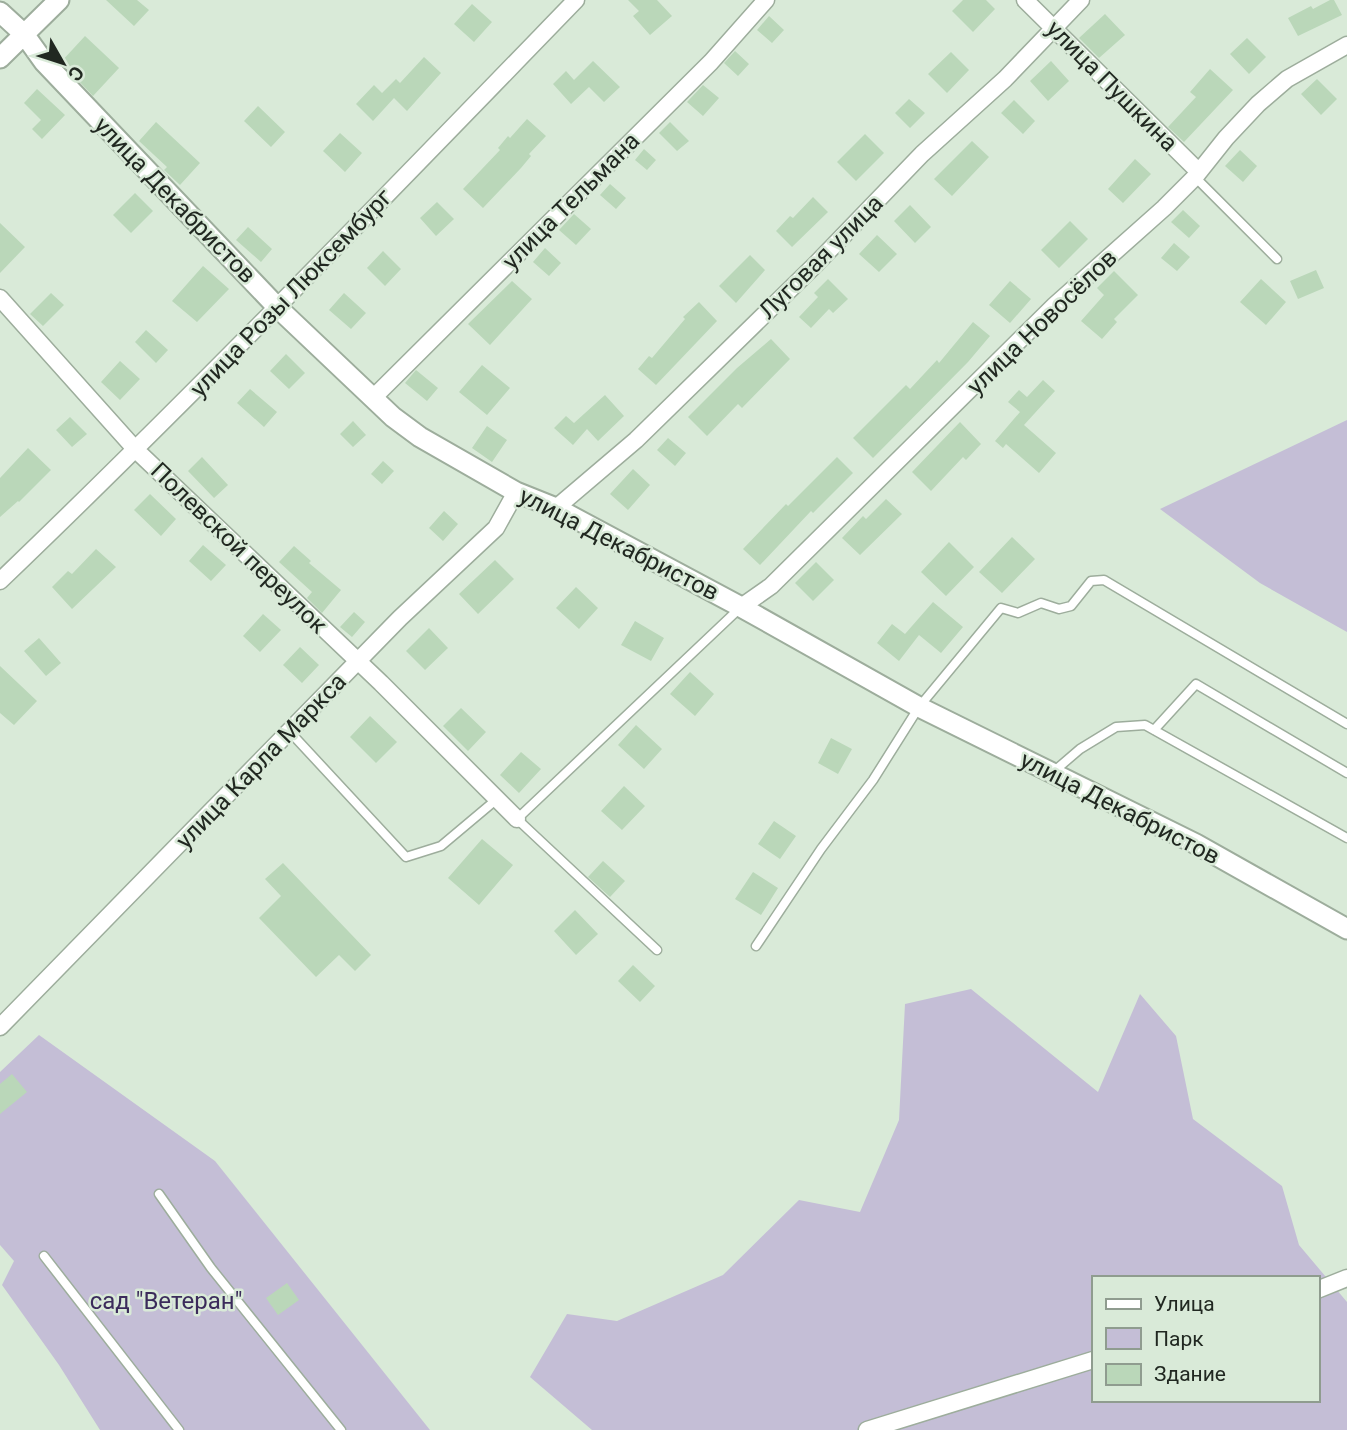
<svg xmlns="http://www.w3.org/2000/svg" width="1347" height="1430" font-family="Roboto,sans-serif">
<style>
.green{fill:#c4bed6;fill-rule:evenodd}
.building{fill:#bad7b9}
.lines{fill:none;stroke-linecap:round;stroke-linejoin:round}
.service-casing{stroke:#9dad9c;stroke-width:11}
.minor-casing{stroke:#9dad9c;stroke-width:19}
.tertiary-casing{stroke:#9dad9c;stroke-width:23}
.service{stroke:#fff;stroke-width:8}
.minor{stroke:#fff;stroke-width:16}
.tertiary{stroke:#fff;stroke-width:19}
.labels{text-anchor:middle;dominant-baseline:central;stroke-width:5;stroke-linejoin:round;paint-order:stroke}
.street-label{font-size:24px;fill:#212821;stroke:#d9ead8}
.park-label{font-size:24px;fill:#3b2b5b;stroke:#d9ead8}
</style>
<rect width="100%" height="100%" fill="#d9ead8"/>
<path class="green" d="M1347,420V632L1260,583L1160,509Z
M971,989L1098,1092L1140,994L1176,1036L1193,1119L1282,1186L1299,1245L1347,1302V1430H592L530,1377L567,1314L617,1321L723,1275L799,1200L860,1212L899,1120L905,1004ZM1093,1278H1317V1400H1093Z
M39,1035L215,1161L430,1430H100L59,1365L2,1285L14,1261L0,1245V1072Z"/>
<path class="building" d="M106,0H137L149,10L134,26Z
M628,0H657L672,16L650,35L633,16L639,11Z
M963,0H986L995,9L973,32L952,11Z
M1330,0H1334L1342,15L1298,36L1288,18L1311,6L1313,9Z
M472,4L492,22L474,42L454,24Z
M1105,14L1125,35L1099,58L1079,38Z
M769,16L784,30L772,43L757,30Z
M85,36L119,68L93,96L61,62Z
M1247,38L1266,57L1249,74L1230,54Z
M735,51L749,64L738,76L724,63Z
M951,52L969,70L947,93L928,74Z
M424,57L441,73L407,111L394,98L373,121L356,104L374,85L382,93L396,79L400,83Z
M593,61L620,87L604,102L589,87L571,104L553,84L566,71L574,80Z
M1051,61L1069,81L1048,101L1030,81Z
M1210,69L1233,90L1184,142L1168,127L1196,97L1190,92Z
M1317,79L1337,99L1321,115L1301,94Z
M703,85L719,98L703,116L687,102Z
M37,89L65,115L42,139L32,129L41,120L24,103Z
M909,99L925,113L910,128L895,113Z
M1014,100L1035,121L1023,134L1001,113Z
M258,106L285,132L271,147L244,121Z
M527,119L546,136L529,154L531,156L521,168L483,208L463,189L500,150L498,148L508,136L510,138Z
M156,122L200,163L180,185L164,170L167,167L139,141Z
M670,122L689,141L677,151L659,133Z
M340,133L362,153L345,172L323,151Z
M865,134L884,153L856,181L837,162Z
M972,141L989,157L952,196L934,179Z
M644,149L656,160L647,170L635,160Z
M1240,150L1257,166L1243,182L1225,166Z
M1135,159L1151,174L1123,203L1108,189Z
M610,184L626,198L616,209L600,195Z
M135,193L153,211L131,233L113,215Z
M813,197L828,212L792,247L776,231L790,216L793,218Z
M437,202L454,219L436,236L420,218Z
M910,205L931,227L915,243L894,221Z
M1183,210L1200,226L1189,238L1171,222Z
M574,214L591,229L576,245L559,230Z
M1070,221L1088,239L1059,268L1041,250Z
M0,223L25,247L0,273Z
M248,227L272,249L261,262L236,240Z
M877,235L897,254L879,272L859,254Z
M1174,243L1190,257L1177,271L1161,258Z
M545,248L561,263L549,276L533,262Z
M383,251L401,269L385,286L367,268Z
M750,255L765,270L736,303L719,286Z
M203,266L229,289L197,322L172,301Z
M1316,270L1324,288L1298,299L1290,281Z
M1114,271L1138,295L1114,319L1117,322L1102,339L1081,321L1104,295L1097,288Z
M828,279L848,299L833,313L829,309L811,328L799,317L818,297L814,293Z
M1261,279L1286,302L1266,325L1240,302Z
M512,281L532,299L490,345L468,324Z
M1010,281L1031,299L1010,323L989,305Z
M51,293L64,305L43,326L30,314Z
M344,293L366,313L351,329L329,310Z
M699,302L717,321L656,385L638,369L649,356L652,358L685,319L683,317Z
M973,322L990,336L968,362L873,458L853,438L906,385L910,389L937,360L939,363Z
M146,330L168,350L156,363L135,342Z
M771,339L790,359L742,408L738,404L707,436L688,417L737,368Z
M286,354L305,373L289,389L270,371Z
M120,361L140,379L120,400L101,382Z
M482,365L510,388L487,415L459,392Z
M416,370L438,388L427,401L405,383Z
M1043,380L1055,391L1024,425L1056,453L1039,473L1006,444L1003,448L995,441L1020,412L1008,402L1019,390L1027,397Z
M250,389L277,412L264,427L237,403Z
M605,395L624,416L598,441L587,429L573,445L554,428L566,416L574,423Z
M70,417L87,434L72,447L56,430Z
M353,421L366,435L353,447L340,434Z
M960,422L981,444L966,460L963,457L931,491L912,472Z
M487,426L507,440L492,462L472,448Z
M668,438L686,453L675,466L657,450Z
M28,448L51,470L19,502L18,501L0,517V478Z
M202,457L228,485L214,498L188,471Z
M837,457L853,473L813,513L811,511L760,565L743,549L786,504L788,506Z
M383,461L394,471L382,484L371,474Z
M633,469L650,485L628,510L610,494Z
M150,494L176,519L161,536L134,510Z
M886,499L902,514L860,555L842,538L863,516L866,519Z
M444,511L458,524L443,541L429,528Z
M1012,537L1035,559L1002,593L979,572Z
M949,542L974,567L946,596L921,572Z
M203,545L226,565L211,581L189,561Z
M294,546L311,561L309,563L341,590L322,613L307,598L312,592L279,562Z
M96,549L116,567L72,609L52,587L68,571L72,574Z
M495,560L514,579L478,614L459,594Z
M816,562L834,580L813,601L795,583Z
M576,587L598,608L579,629L556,608Z
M933,602L963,627L941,653L919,635L899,661L877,643L892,624L905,634Z
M354,612L365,622L352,637L340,627Z
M263,614L281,630L260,652L243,636Z
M635,621L664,638L651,661L621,645Z
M429,628L448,648L425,670L406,651Z
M39,638L61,663L46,676L24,651Z
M300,647L319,665L302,683L283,665Z
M0,666L37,701L14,725L0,713Z
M690,672L714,694L695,716L670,694Z
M461,708L486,732L468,751L443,726Z
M370,716L397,742L376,763L350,737Z
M636,725L662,749L644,769L618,745Z
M831,738L852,749L838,774L818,763Z
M521,752L541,769L519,793L500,775Z
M624,786L645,806L622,830L601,811Z
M774,821L796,836L780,859L758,844Z
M482,839L513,865L479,905L448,878Z
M603,861L625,881L610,897L588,877Z
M283,863L371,955L355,971L339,955L316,977L259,918L281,896L265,879Z
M753,872L778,888L761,915L735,899Z
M575,910L598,934L576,955L554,931Z
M633,965L655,986L640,1002L618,981Z
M12,1074L27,1092L0,1114V1084Z
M287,1283L299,1300L278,1315L266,1298Z"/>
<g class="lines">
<defs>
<path id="service" d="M1195,177L1277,259
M1154,730L1196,684L1347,773
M290,732L406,857L441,846L497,799
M1052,773L1080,749L1116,727L1145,725L1347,838
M756,946L821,849L873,780L919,707L1001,608L1018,613L1041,603L1059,609L1071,606L1091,581L1104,580L1347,724
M657,950L517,819L741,607
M159,1194L211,1268L341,1430
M44,1256L179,1430"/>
<path id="minor" d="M1025,0L1199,172
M0,298L136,450L381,683L517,819
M373,398L711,62L766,0
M556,508L636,440L816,264L922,154L1005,79L1081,0
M0,581C197,392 386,196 576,0
M741,607L771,586L1055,305L1164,208L1195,177L1226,138L1258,104L1287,79L1347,45
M0,1027L400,618L496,528L516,492
M1317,1290L1347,1278
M867,1430L1093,1360"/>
<path id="tertiary" d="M0,12L24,34L44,62L278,308L393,417L420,437L516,492L556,508L741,607L919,707L1196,844L1347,929
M0,58L59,0"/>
</defs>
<use href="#service" class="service-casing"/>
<use href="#minor" class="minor-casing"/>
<use href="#tertiary" class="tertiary-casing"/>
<use href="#service" class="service"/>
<use href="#minor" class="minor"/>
<use href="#tertiary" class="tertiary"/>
</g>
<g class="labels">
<g class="street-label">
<text transform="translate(1112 86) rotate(45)">улица Пушкина</text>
<text transform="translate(175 200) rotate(46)">улица Декабристов</text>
<text transform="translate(571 201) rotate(-45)">улица Тельмана</text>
<text transform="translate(821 257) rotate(-45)">Луговая улица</text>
<text transform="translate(291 293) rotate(-46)">улица Розы Люксембург</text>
<text transform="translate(1042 322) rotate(-44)">улица Новосёлов</text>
<text transform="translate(619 544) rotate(27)">улица Декабристов</text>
<text transform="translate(239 548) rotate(44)">Полевской переулок</text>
<text transform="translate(261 761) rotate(-46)">улица Карла Маркса</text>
<text transform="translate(1120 808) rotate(27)">улица Декабристов</text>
</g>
<g class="park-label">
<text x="166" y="1301">сад "Ветеран"</text>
</g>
</g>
<rect x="1092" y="1276" width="228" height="126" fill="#d9ead8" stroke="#8f9c8f" stroke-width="2"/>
<rect x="1106" y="1299" width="35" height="10" fill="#ffffff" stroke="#8f9c8f" stroke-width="2"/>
<text x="1154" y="1311" font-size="21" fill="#212821">Улица</text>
<rect x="1106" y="1328" width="35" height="21" fill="#c4bed6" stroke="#8f9c8f" stroke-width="2"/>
<text x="1154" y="1346" font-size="21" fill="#212821">Парк</text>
<rect x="1106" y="1364" width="35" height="21" fill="#bad7b9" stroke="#8f9c8f" stroke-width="2"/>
<text x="1154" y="1381" font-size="21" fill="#212821">Здание</text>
<g transform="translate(63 63) rotate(129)" stroke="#d9ead8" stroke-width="5" paint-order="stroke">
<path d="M0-5L12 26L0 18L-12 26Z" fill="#212821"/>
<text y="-10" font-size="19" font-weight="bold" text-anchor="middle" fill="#212821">С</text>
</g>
</svg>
